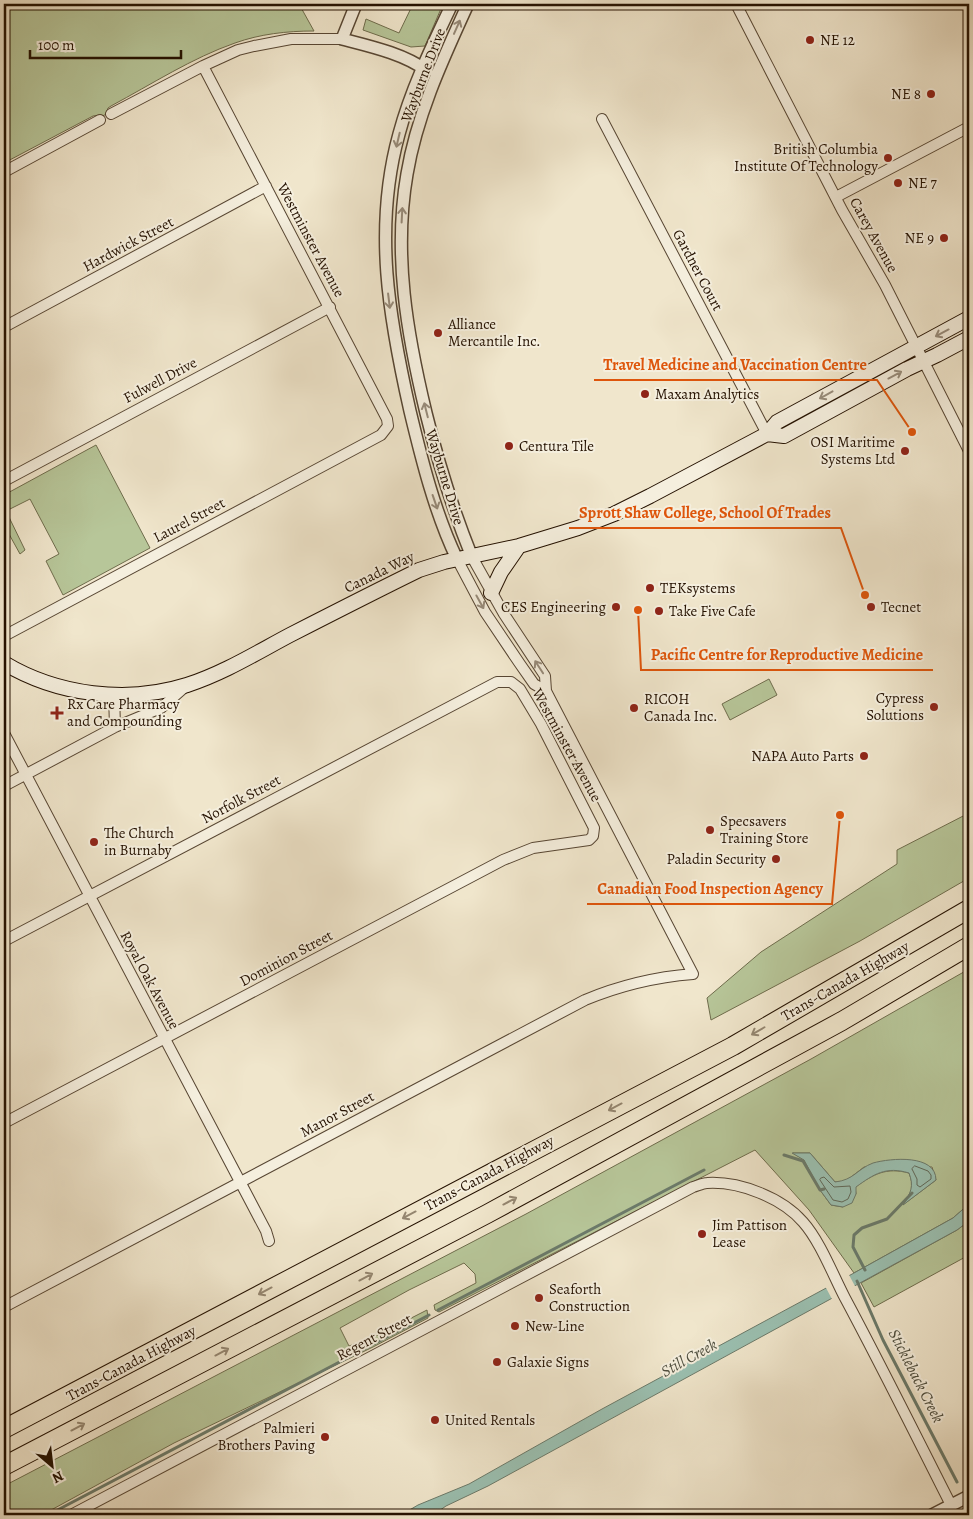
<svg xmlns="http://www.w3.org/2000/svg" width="973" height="1519" font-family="Alegreya,serif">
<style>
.green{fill:#b7c699;stroke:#6e6c4c;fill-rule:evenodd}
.water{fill:#9bc0b1;stroke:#6b7a6a}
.pier{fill:#f0e6cc}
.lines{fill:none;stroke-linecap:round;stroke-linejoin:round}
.shore{stroke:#606858;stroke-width:1}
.stream{stroke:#6b7a6a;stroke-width:3}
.minor-casing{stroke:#574633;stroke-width:12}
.tertiary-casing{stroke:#574633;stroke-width:14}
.secondary-casing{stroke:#241100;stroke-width:16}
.motorway-casing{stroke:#241100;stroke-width:20}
.minor{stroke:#f5efde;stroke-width:10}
.tertiary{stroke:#f5efde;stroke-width:11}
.secondary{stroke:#f5efde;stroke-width:14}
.motorway{stroke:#f0e6cc;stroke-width:18}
.oneway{stroke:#978b7a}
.oneway2{stroke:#948670}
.poi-dot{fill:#8f2418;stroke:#f5efde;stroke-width:2}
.labels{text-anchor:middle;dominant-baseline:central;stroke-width:4;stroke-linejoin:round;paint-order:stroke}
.poi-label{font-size:15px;fill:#241100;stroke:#f5efde;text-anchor:start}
.street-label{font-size:15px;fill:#241100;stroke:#f5efde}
.water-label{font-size:16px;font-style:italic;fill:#4e4e3e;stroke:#f5efde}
.leader{fill:none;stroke:#de550b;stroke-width:2}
.callout-dot{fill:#de550b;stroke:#f5efde;stroke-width:2}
.callout-label{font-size:16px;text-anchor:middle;font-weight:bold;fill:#de550b;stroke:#f5efde;stroke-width:4;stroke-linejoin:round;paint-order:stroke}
</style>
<rect width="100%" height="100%" fill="#f0e6cc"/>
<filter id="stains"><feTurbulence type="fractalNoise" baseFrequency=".004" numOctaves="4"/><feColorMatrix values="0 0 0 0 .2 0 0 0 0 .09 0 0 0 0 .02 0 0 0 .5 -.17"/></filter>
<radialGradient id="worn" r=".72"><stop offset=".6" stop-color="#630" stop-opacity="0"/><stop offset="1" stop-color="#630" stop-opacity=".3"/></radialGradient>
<path class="green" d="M4,4H299L314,31C287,31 260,34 235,43C192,58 152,84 111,106L108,108L106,114L103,116L99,115L93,116L4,163Z
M413,4H443L425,46L411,47L363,30L366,19L399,33Z
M96,445L150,548L63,595L46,561L59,554L30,499L6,511L25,550L20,554L4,525V495Z
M769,679L777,695L730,720L722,704Z
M969,813V878L860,941L711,1020L707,998L761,952L897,864V850Z
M969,969V1204L953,1218L854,1273L809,1210L755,1150L439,1312L435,1310L434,1305L476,1283L475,1274L464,1263L409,1290L340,1328L349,1346L376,1336L427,1310L428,1318L373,1347L174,1443L42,1515H4V1486L526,1214L811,1059ZM793,1153H810L835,1182L846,1181L864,1167H932L936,1180L904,1204C911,1191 915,1188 909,1173C886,1167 874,1174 855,1187L856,1194L843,1207L831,1205L820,1190L804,1160Z
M969,1221V1255L874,1307L861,1283L957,1230Z"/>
<path class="water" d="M792,1153H810L835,1182C854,1180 857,1169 873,1163C891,1158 936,1154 936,1180L903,1205C911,1193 914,1186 909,1173C886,1166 874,1174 856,1187V1194L852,1203L843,1207L831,1205L820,1190L804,1160Z
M969,1204V1221L957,1230L488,1486L446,1506L433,1515H401L418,1505L469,1484L602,1409L854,1273L953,1218Z"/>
<path class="pier" d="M848,1273L856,1288L833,1301L825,1286Z"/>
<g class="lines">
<path class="shore" d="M915,1166L928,1171L931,1175V1179L920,1187L917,1185V1179L912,1169Z
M821,1178L824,1177L834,1187L850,1186L851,1192L848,1199L842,1202L833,1200L820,1180Z"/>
<path class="stream" d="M784,1155L803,1161L820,1190L824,1189
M865,1270L853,1247L854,1235L862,1228L887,1219L912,1193
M857,1281L883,1340L957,1482
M438,1310L704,1170
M48,1515L429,1315"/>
<defs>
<path id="minor" d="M736,4L842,210L885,285L969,451
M111,114L203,66L238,50L254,46L291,39H342
M602,119L767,434
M4,172L100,120
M836,197L969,127
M4,327L266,186
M4,481L330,307
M457,559L485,612L520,664L534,684L546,691
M4,636L381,435L388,426L387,419L203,66
M114,694L115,727
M4,733L266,1231L269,1241
M4,786L115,727L161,708L186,686
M4,941L497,682H511L520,689L541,724L594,828L593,836L589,840L533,848L503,860L4,1123
M4,1307L585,1000C621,985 655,977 693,974L546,691L545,676L504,614L472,557
M71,1515L693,1187C697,1186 703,1183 707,1183C740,1181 782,1198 803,1222C820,1241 833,1275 845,1298C882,1367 916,1436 951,1505"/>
<path id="tertiary" d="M356,4L342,39C369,46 405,54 427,71
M452,4C432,46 411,89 399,134C373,228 389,318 410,411C422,461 435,513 457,559
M468,4C443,59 417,114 407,174C393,254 407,334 426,413C438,462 453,510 472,557
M932,1515L969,1496"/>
<path id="secondary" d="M767,434L784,436L907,369L937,355L969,338
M491,593L501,572L519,546
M4,663C57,695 127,704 187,685C224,673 256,653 290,635C333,613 376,591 419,570L444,562L519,546L578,528L614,514L650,496L767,434L777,422L969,318"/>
<path id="motorway" d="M4,1429L733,1046L969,909
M4,1466L487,1214L842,1021L969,946"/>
</defs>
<use href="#minor" class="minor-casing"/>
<use href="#tertiary" class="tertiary-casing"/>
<use href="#secondary" class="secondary-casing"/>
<use href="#motorway" class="motorway-casing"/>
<use href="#minor" class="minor"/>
<use href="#tertiary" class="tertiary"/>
<use href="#secondary" class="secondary"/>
<use href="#motorway" class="motorway"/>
</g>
<defs><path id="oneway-shaft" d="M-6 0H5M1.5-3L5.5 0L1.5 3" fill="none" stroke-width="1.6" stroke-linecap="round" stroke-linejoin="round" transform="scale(1.25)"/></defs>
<g class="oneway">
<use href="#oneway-shaft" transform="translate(457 27) rotate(-66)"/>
<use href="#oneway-shaft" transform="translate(398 140) rotate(103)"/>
<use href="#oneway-shaft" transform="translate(402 215) rotate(-87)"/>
<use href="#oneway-shaft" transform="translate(389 301) rotate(83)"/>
<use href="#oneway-shaft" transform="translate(942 333) rotate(152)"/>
<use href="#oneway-shaft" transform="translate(895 375) rotate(-28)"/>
<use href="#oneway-shaft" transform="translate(826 395) rotate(151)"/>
<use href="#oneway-shaft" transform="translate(426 410) rotate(-104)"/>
<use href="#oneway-shaft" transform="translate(435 502) rotate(71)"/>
<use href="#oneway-shaft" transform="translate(480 602) rotate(61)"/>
<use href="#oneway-shaft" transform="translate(539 667) rotate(-123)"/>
</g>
<g class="oneway2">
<use href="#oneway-shaft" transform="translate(758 1031) rotate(150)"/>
<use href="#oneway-shaft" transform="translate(615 1107) rotate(152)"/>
<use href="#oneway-shaft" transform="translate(510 1201) rotate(-28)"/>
<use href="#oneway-shaft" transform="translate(409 1215) rotate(152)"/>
<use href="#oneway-shaft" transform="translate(366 1277) rotate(-28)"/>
<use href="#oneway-shaft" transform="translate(265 1291) rotate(152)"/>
<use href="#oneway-shaft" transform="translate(222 1352) rotate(-28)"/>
<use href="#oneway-shaft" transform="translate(78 1427) rotate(-28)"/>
</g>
<g class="poi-dot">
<circle cx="810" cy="40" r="5"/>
<circle cx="931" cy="94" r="5"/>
<circle cx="888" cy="158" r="5"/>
<circle cx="898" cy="183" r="5"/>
<circle cx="944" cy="238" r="5"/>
<circle cx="438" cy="333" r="5"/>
<circle cx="645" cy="394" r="5"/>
<circle cx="509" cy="446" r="5"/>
<circle cx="905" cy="451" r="5"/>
<circle cx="650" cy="588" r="5"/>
<circle cx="616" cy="607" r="5"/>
<circle cx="871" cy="607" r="5"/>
<circle cx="659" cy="611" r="5"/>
<circle cx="934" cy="707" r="5"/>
<circle cx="634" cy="708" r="5"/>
<path d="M54.5 705.5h5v5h5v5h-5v5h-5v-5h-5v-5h5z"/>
<circle cx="864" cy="756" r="5"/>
<circle cx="710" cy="830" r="5"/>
<circle cx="94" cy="842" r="5"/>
<circle cx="776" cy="859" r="5"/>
<circle cx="702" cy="1234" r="5"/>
<circle cx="539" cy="1298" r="5"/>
<circle cx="515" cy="1326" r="5"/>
<circle cx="497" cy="1362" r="5"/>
<circle cx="435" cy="1420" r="5"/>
<circle cx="325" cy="1437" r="5"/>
</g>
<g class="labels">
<g class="poi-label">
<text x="820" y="40">NE 12</text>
<text x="921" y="94" text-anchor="end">NE 8</text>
<text x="878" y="149" text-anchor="end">British Columbia<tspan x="878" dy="17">Institute Of Technology</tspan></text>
<text x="908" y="183">NE 7</text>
<text x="934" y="238" text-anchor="end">NE 9</text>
<text x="448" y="324">Alliance<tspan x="448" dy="17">Mercantile Inc.</tspan></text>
<text x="655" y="394">Maxam Analytics</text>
<text x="895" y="442" text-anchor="end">OSI Maritime<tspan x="895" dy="17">Systems Ltd</tspan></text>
<text x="519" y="446">Centura Tile</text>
<text x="660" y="588">TEKsystems</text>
<text x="606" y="607" text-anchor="end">CES Engineering</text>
<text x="881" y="607">Tecnet</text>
<text x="669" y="611">Take Five Cafe</text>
<text x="924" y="698" text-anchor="end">Cypress<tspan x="924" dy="17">Solutions</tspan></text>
<text x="644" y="699">RICOH<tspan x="644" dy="17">Canada Inc.</tspan></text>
<text x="67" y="704">Rx Care Pharmacy<tspan x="67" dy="17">and Compounding</tspan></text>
<text x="854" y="756" text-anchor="end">NAPA Auto Parts</text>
<text x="720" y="821">Specsavers<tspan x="720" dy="17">Training Store</tspan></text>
<text x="104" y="833">The Church<tspan x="104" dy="17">in Burnaby</tspan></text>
<text x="766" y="859" text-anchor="end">Paladin Security</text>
<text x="712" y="1225">Jim Pattison<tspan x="712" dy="17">Lease</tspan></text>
<text x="549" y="1289">Seaforth<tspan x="549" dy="17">Construction</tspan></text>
<text x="525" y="1326">New-Line</text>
<text x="507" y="1362">Galaxie Signs</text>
<text x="445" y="1420">United Rentals</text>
<text x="315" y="1428" text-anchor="end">Palmieri<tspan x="315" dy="17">Brothers Paving</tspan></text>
</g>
<g class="street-label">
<text transform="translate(423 75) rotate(-69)">Wayburne Drive</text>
<text transform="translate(874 235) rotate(61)">Carey Avenue</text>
<text transform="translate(311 240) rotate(62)">Westminster Avenue</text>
<text transform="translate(128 244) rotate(-28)">Hardwick Street</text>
<text transform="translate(698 270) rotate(62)">Gardner Court</text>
<text transform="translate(160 380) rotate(-28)">Fulwell Drive</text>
<text transform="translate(445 477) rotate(73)">Wayburne Drive</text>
<text transform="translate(189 520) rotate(-28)">Laurel Street</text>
<text transform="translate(379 572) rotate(-26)">Canada Way</text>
<text transform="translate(567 745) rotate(61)">Westminster Avenue</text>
<text transform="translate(241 799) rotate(-28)">Norfolk Street</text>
<text transform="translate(286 958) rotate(-28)">Dominion Street</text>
<text transform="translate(150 980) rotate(62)">Royal Oak Avenue</text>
<text transform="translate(845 981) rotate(-30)">Trans-Canada Highway</text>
<text transform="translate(337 1114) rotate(-28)">Manor Street</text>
<text transform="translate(489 1173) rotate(-28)">Trans-Canada Highway</text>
<text transform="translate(374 1337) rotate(-28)">Regent Street</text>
<text transform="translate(131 1363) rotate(-28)">Trans-Canada Highway</text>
</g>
<g class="water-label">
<text transform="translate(689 1358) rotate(-29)">Still Creek</text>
<text transform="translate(916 1376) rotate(63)">Stickleback Creek</text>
</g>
</g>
<path class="leader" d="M912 432L877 380H594M865 595L841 528H569M638 610L641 670H933M840 815L832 904H587"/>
<g class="callout-dot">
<circle cx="912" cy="432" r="5"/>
<circle cx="865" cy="595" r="5"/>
<circle cx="638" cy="610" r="5"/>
<circle cx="840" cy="815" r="5"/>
</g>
<g class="callout-label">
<text x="735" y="370">Travel Medicine and Vaccination Centre</text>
<text x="705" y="518">Sprott Shaw College, School Of Trades</text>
<text x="787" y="660">Pacific Centre for Reproductive Medicine</text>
<text x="710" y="894">Canadian Food Inspection Agency</text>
</g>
<rect width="973" height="1519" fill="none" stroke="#f0e6cc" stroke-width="20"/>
<rect x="5" y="5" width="963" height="1509" fill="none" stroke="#241100" stroke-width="2.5"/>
<rect x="10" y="10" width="953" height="1499" fill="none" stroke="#241100"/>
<g transform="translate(52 1466) rotate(152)" stroke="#f5efde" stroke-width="4" paint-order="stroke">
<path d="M0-4L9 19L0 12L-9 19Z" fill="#241100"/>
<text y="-8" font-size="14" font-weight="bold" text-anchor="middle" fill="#241100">N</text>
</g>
<path d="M30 50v8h151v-8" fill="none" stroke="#241100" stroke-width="2.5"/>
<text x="38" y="50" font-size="15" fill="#241100" stroke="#f5efde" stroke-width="4" paint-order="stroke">100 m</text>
<rect width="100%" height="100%" filter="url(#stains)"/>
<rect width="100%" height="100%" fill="url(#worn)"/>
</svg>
